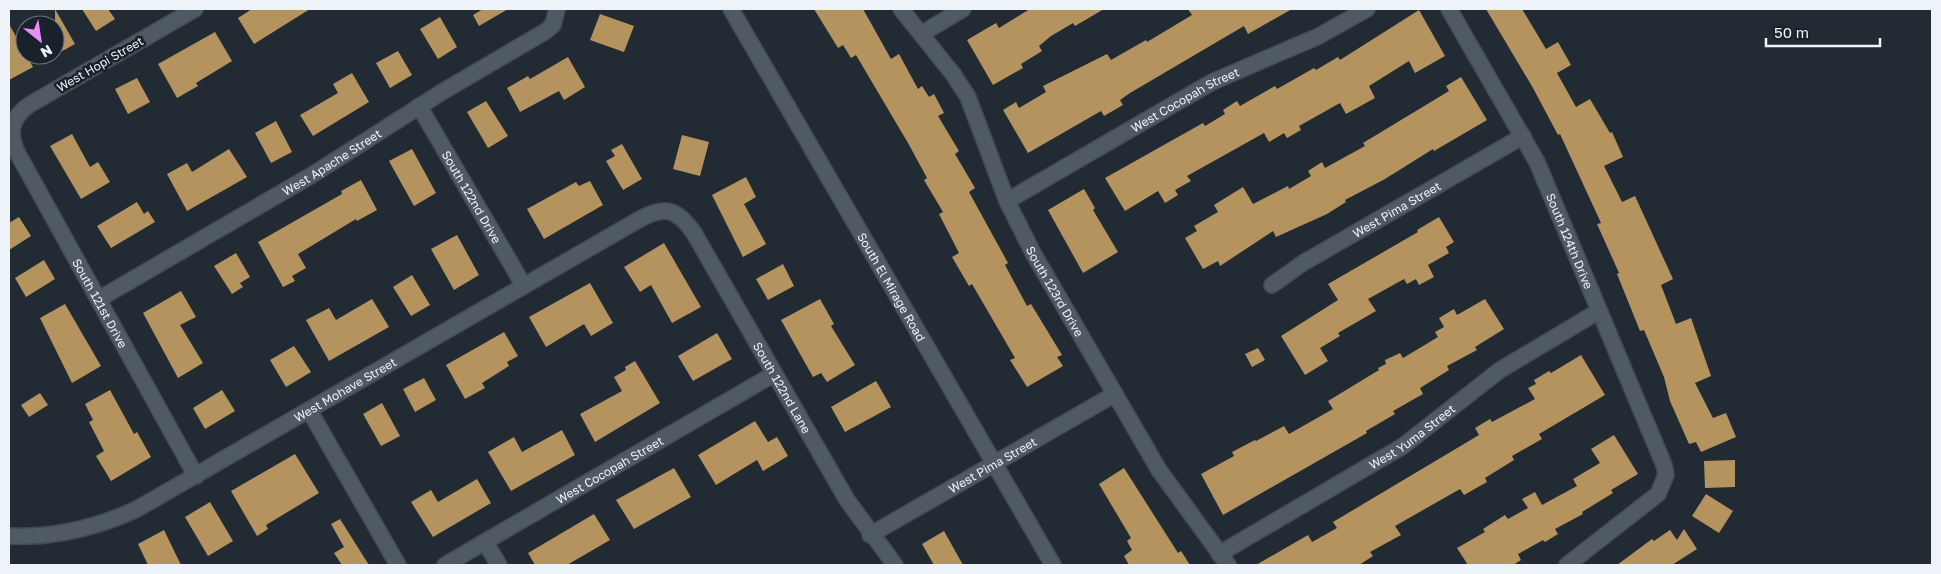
<svg xmlns="http://www.w3.org/2000/svg" width="1941" height="574" font-family="'Golos Text',sans-serif">
<style>
.building{fill:#b5935f}
.lines{fill:none;stroke-linecap:round;stroke-linejoin:round}
.minor-casing{stroke:#414a50;stroke-width:18}
.secondary-casing{stroke:#414a50;stroke-width:18}
.minor{stroke:#505a64;stroke-width:15}
.secondary{stroke:#505a64;stroke-width:15}
.labels{text-anchor:middle;dominant-baseline:central;stroke-width:5;stroke-linejoin:round;paint-order:stroke}
.street-label{font-size:12px;fill:#edf3f9;stroke:#19212a}
</style>
<rect width="100%" height="100%" fill="#222b34"/>
<path class="building" d="M55,9L75,44L55,55Z
M82,9H108L115,19L96,31Z
M252,9H310L254,44L238,18Z
M483,9H508L479,26L473,15Z
M814,9H863L891,59L899,54L918,89L922,86L929,97L934,94L944,113L938,116L959,151L955,154L975,188L969,192L1008,263L1005,265L1027,306L1031,304L1062,355L1057,357L1063,366L1027,387L1010,360L1015,358L972,284L969,286L952,257L959,253L939,214L943,212L924,180L927,178L908,143L856,55L851,58L843,45L838,48Z
M1030,9H1104L1075,26L1073,23L1051,36L1039,46L1042,51L1021,64L1023,68L993,85L967,40L996,23L999,28Z
M1188,9H1292L1248,34L1244,26L1130,93L1120,100L1123,105L1104,116L1101,111L1028,153L1003,110L1016,102L1019,108L1046,92L1043,86L1107,54L1111,60L1146,40L1147,42L1192,15Z
M1486,9H1522L1546,49L1558,42L1571,65L1557,73L1576,107L1590,99L1610,133L1612,132L1623,157L1604,166L1622,202L1635,196L1673,279L1661,285L1676,324L1691,318L1711,376L1695,383L1713,418L1726,413L1736,437L1701,452L1696,442L1689,444L1670,401L1664,377L1644,330L1640,331L1617,274L1619,273L1597,224L1601,223L1560,134L1558,135L1533,88Z
M1419,10L1445,56L1415,73L1409,61L1369,86L1375,98L1346,114L1340,103L1299,126L1301,130L1287,138L1284,133L1269,142L1264,133L1187,176L1191,181L1175,190L1178,195L1165,203L1158,191L1125,211L1105,178L1203,123L1205,126L1225,114L1223,110L1237,101L1240,106L1275,86L1277,89L1314,68L1316,70L1338,57L1340,60Z
M600,14L634,26L624,52L590,40Z
M440,17L457,47L438,59L420,29Z
M9,24L33,67L9,80Z
M215,32L232,61L196,83L198,86L177,98L158,64Z
M398,51L412,75L390,88L376,63Z
M568,57L585,87L564,100L559,91L520,112L507,88L528,76L530,79Z
M352,73L369,102L313,136L300,115L338,93L333,84Z
M1461,77L1487,120L1434,151L1433,149L1385,179L1345,200L1346,202L1327,214L1276,237L1273,231L1220,266L1218,261L1203,269L1185,238L1197,231L1194,226L1218,212L1214,205L1243,187L1253,204L1288,186L1289,189L1311,176L1308,171L1322,162L1325,168L1365,146L1363,143L1449,91L1446,86Z
M137,78L150,102L128,114L115,89Z
M486,101L508,136L488,148L467,112Z
M276,121L292,152L271,163L255,133Z
M72,134L90,167L98,162L110,182L81,199L50,146Z
M682,135L709,142L700,176L673,169Z
M622,144L642,179L623,190L606,161L615,156L611,150Z
M229,149L247,177L187,211L167,174L187,163L192,172Z
M412,149L436,193L414,206L389,161Z
M746,177L756,197L744,204L766,244L743,257L712,195Z
M361,180L377,210L357,221L356,219L298,254L306,268L292,276L295,281L283,287L258,242L342,194L341,191Z
M590,181L603,205L544,239L527,209L576,182L579,186Z
M1084,189L1095,208L1093,210L1118,252L1083,273L1048,210Z
M137,202L144,214L148,211L155,222L111,248L97,226Z
M19,217L31,236L9,250V223Z
M1439,217L1454,242L1446,247L1449,253L1428,265L1434,277L1419,285L1416,279L1407,284L1404,279L1368,299L1376,311L1338,333L1340,336L1320,348L1328,361L1305,375L1281,336L1338,300L1328,284L1418,232L1417,230Z
M457,235L479,275L454,290L431,249Z
M664,243L701,307L672,323L651,285L640,292L624,267Z
M236,253L250,277L240,283L243,287L232,294L214,266Z
M44,260L55,279L26,297L15,278Z
M783,264L794,286L768,300L756,279Z
M412,275L430,305L411,316L393,287Z
M590,283L613,323L591,336L584,324L546,347L529,317Z
M181,291L196,317L180,325L203,363L178,378L143,313Z
M372,299L389,327L329,361L306,320L329,308L336,320Z
M820,299L834,324L831,326L855,365L827,382L821,373L813,377L781,320Z
M1485,299L1504,329L1475,347L1477,350L1447,366L1449,370L1420,388L1423,394L1393,411L1395,414L1366,431L1367,433L1223,515L1201,474L1234,456L1232,452L1255,440L1256,441L1284,426L1289,434L1333,409L1328,401L1379,370L1378,368L1386,364L1385,360L1400,353L1403,358L1438,337L1435,332L1444,327L1439,318L1454,309L1457,315Z
M65,304L101,366L72,383L40,318Z
M504,332L518,356L507,362L509,366L482,383L485,388L465,399L446,365Z
M717,333L732,359L693,381L678,356Z
M294,346L311,372L286,387L270,360Z
M1258,348L1265,360L1252,367L1245,354Z
M1581,355L1605,395L1539,434L1542,439L1512,456L1514,460L1485,478L1487,482L1464,495L1460,489L1395,526L1401,535L1370,552L1373,556L1359,565H1256L1308,535L1312,542L1337,528L1333,522L1479,435L1475,428L1490,419L1492,422L1535,399L1528,388L1536,384L1534,380L1549,371L1551,373Z
M635,361L660,403L595,442L580,414L622,391L614,377L626,370L625,367Z
M424,378L436,400L415,412L403,389Z
M876,381L891,407L845,432L831,407Z
M110,390L134,434L137,432L151,457L111,481L96,456L104,451L89,422L93,420L85,404Z
M222,390L235,411L205,429L193,408Z
M40,393L48,405L29,417L21,405Z
M382,403L400,436L381,446L363,414Z
M755,421L768,442L777,437L788,456L763,471L757,460L716,485L698,455Z
M562,430L575,455L511,491L488,452L514,437L522,452Z
M1614,435L1638,474L1611,490L1613,493L1582,512L1583,514L1555,529L1558,534L1545,542L1543,540L1518,554L1521,560L1513,565H1468L1457,548L1485,532L1483,529L1505,515L1508,519L1528,508L1522,499L1535,492L1542,505L1577,486L1573,479L1600,463L1591,449Z
M295,454L319,493L266,525L268,529L257,536L231,491Z
M1735,460V487L1705,488L1704,461Z
M674,468L691,497L634,529L616,500Z
M1124,468L1178,553L1181,551L1190,565H1129L1124,556L1132,550L1127,541L1131,538L1099,484Z
M477,479L491,503L433,537L411,502L431,490L438,502Z
M1706,494L1733,511L1719,533L1692,516Z
M210,502L233,541L208,556L185,517Z
M594,514L610,540L567,565H535L528,553Z
M340,519L369,565H342L334,553L344,547L331,524Z
M1684,529L1697,549L1672,565H1617L1652,539L1654,541L1670,530L1677,540Z
M164,530L181,565H148L138,544Z
M944,531L963,565H934L922,544Z"/>
<g class="lines">
<defs>
<g id="minor">
<path id="s1" d="M195,9L29,105C10,119 8,134 18,154L196,476"/>
<path id="s2" d="M901,9L953,74L968,97L1007,201L1033,253L1159,470L1228,565"/>
<path id="s3" d="M1449,9L1537,162L1664,465L1666,475L1658,494L1567,565"/>
<path d="M921,34L963,9"/>
<path id="s4" d="M419,106L524,286"/>
<path id="s5" d="M1007,201L1212,82L1319,36L1367,9"/>
<path id="s6" d="M1272,285L1303,263L1523,136"/>
<path id="s7" d="M99,299L312,175L442,92L546,31L553,25L557,9"/>
<path d="M309,410L398,565"/>
<path id="s8" d="M870,535L1115,394"/>
<path id="s9" d="M9,536C54,538 96,528 137,509L640,219C666,205 677,209 694,233L847,500L895,565"/>
<path d="M485,542L499,565"/>
<path id="s10" d="M1219,554L1403,446L1500,370L1599,311"/>
<path id="s11" d="M445,565L774,374"/>
</g>
<g id="secondary">
<path id="s12" d="M731,9L1053,565"/>
</g>
</defs>
<use href="#minor" class="minor-casing"/>
<use href="#secondary" class="secondary-casing"/>
<use href="#minor" class="minor"/>
<use href="#secondary" class="secondary"/>
</g>
<g class="labels">
<g class="street-label">
<text transform="translate(100 64) rotate(-30)">West Hopi Street</text>
<text stroke="none"><textPath href="#s5" startOffset="205">West Cocopah Street</textPath></text>
<text stroke="none"><textPath href="#s7" startOffset="270">West Apache Street</textPath></text>
<text stroke="none"><textPath href="#s4" startOffset="105">South 122nd Drive</textPath></text>
<text stroke="none"><textPath href="#s6" startOffset="146">West Pima Street</textPath></text>
<text stroke="none"><textPath href="#s3" startOffset="262">South 124th Drive</textPath></text>
<text stroke="none"><textPath href="#s12" startOffset="321">South El Mirage Road</textPath></text>
<text stroke="none"><textPath href="#s2" startOffset="324">South 123rd Drive</textPath></text>
<text stroke="none"><textPath href="#s1" startOffset="418">South 121st Drive</textPath></text>
<text stroke="none"><textPath href="#s9" startOffset="955">South 122nd Lane</textPath></text>
<text stroke="none"><textPath href="#s9" startOffset="372">West Mohave Street</textPath></text>
<text stroke="none"><textPath href="#s10" startOffset="226">West Yuma Street</textPath></text>
<text stroke="none"><textPath href="#s8" startOffset="141">West Pima Street</textPath></text>
<text stroke="none"><textPath href="#s11" startOffset="190">West Cocopah Street</textPath></text>
</g>
</g>
<rect width="1941" height="574" fill="none" stroke="#edf3f9" stroke-width="20"/>
<g transform="translate(40 40) rotate(150)"><circle r="24" fill="#19212a" stroke="#6e757d"/>
<path d="M0-4L9 19L0 12L-9 19Z" fill="#eb8dfc"/>
<text y="-8" font-size="14" font-weight="bold" text-anchor="middle" fill="#edf3f9">N</text>
</g>
<path d="M1766 38v8h114v-8" fill="none" stroke="#edf3f9" stroke-width="2.5"/>
<text x="1774" y="38" font-size="15" fill="#edf3f9" stroke="#19212a" stroke-width="4" paint-order="stroke">50 m</text>
</svg>
